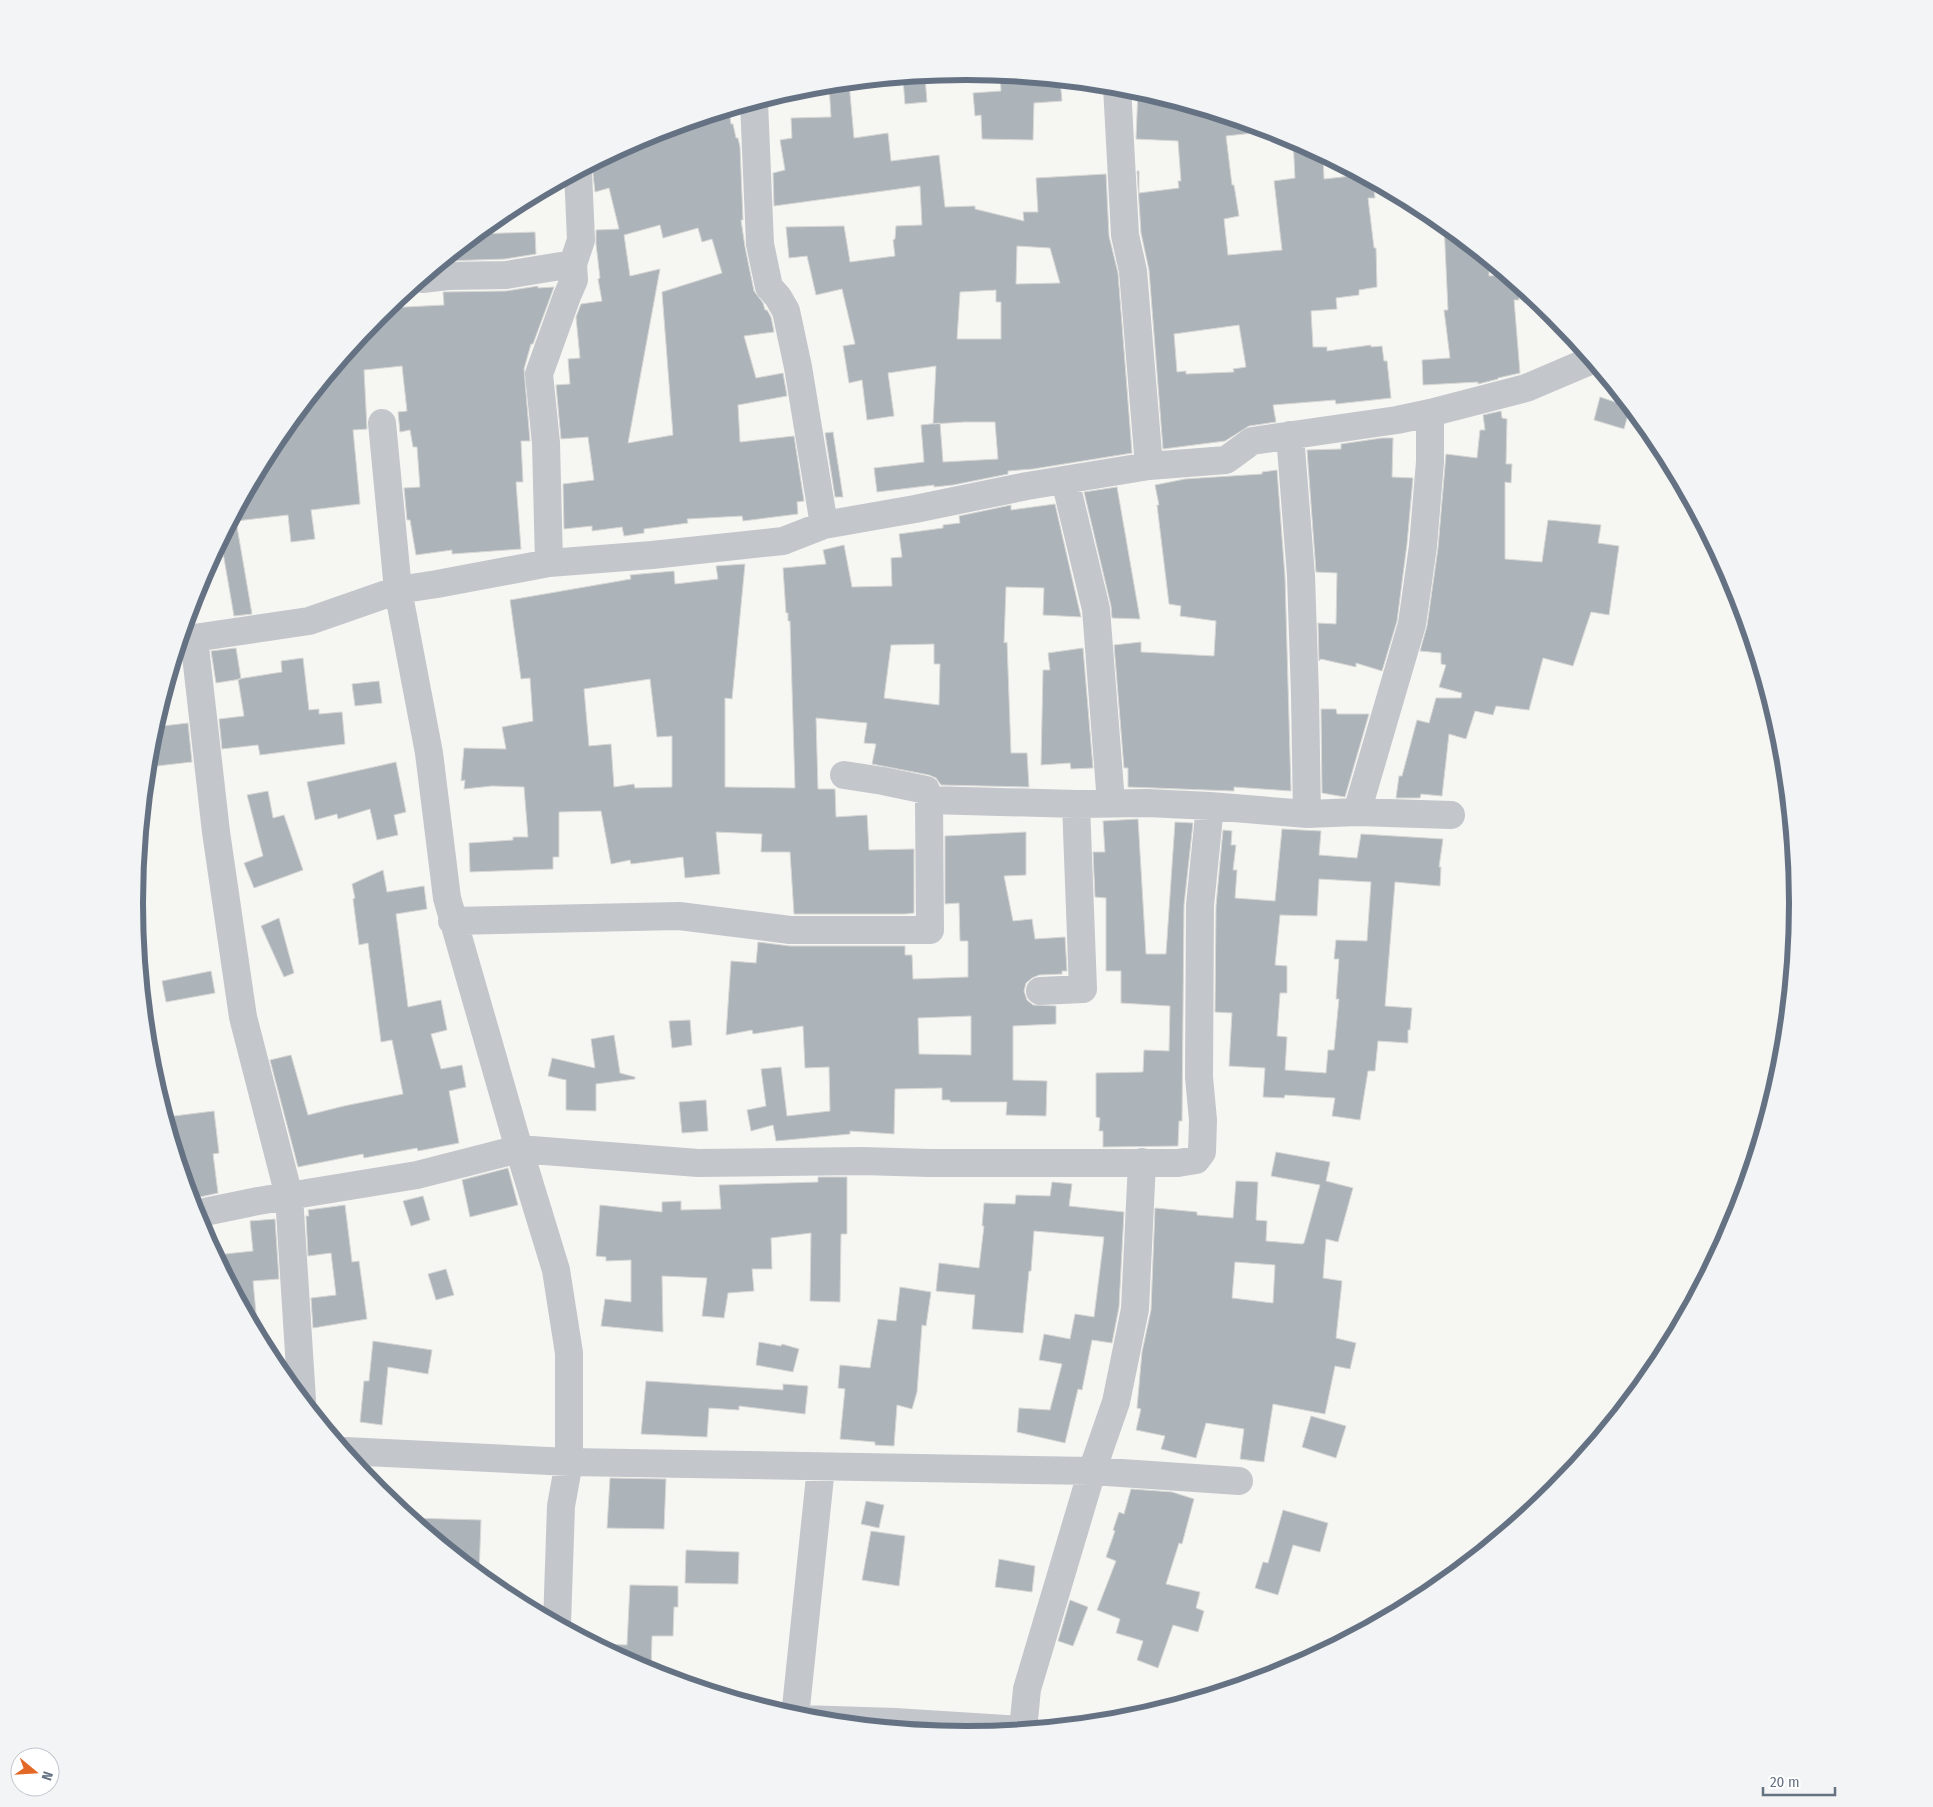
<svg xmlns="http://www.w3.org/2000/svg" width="1933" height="1807" font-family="'Fira Sans Condensed',sans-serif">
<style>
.building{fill:#acb3b9;stroke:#d7d7d5;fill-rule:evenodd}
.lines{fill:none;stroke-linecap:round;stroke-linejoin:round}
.minor{stroke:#c3c6ca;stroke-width:28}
.rim{fill:none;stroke:#657284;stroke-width:6}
</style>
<rect width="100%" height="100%" fill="#f6f6f3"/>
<path class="building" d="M1000,75L1060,80L1062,101L1034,103L1033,140L982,139L981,115L975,116L973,93L1001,91Z
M925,77L927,102L905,104L903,79Z
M849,83L854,138L888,133L891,161L939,155L945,207L975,206V209L1024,221L1023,212H1038L1036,178L1106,174L1109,236L1118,273L1132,453L1033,469L1008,471V474L953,485L934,487V485L877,492L874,468L924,462L921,425L940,423L943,462L998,459L995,422H964L933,424L936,366L888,373L894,416L867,420L862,380L849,383L843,346L855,344L842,289L816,295L807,256L789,258L786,227L844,226L850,262L895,256L893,240L895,239L896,226L922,225L920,186L774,206L773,173L785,170L780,140L792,138L791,118L831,117L829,85ZM1017,246L1050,248L1060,283L1016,284ZM996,290V302H1001V339H957L960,292Z
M1138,90L1272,131L1226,136L1232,185H1234L1239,216L1224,219L1228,255L1282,250L1274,181L1295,178L1293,139L1323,155L1324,179L1361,175L1373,182L1375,198H1368L1374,248H1376L1377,287L1359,290V295L1336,298L1337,309L1311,311L1313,347H1327V351L1371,345V347L1382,346L1384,361H1387L1391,398L1336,404L1335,400L1273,405L1276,422L1249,426L1225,441L1163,449L1149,270L1141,233L1137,171H1139V193L1179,188L1178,181H1181L1178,141L1136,139ZM1239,325L1246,367L1233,369L1234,372L1186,374V371L1177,372L1174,334Z
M729,110L731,124H733L736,138H738L740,147L743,220H741L745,247L754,291L763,303L765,310H767L771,317L774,332L744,336L756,378L783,373L787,396L738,405L740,442L794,436L804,501L797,502L798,514L743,521L742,516L687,519L688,523L644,529V533L624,536L622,527L592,531V526L564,529L563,484L594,480L588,437L561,439L556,385L570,384L568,359L580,358L576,317L581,304L602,301L598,279L600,278L596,244V230L619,229L609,188L595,192L592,165L648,134ZM660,225L663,238L698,228L702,242L712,239L722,273L662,292L673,435L628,443L660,269L630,276L624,235Z
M1444,224L1489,261V276L1506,275L1519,285V300H1514L1520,373L1498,378V379L1478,384V382L1423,385L1422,360L1450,358L1444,310H1448Z
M535,232L536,254L505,259L444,261L476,234Z
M538,286V288L554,287L533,344H531L524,369L530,441H521L523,482H516L521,549L452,554V550L416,555L410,520H407L404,488L420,487L417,447H413L410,430L400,432L398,412L407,411L402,366L364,370L367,429L353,430L360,504L311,510L315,539L291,542L288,515L236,521L252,614L234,616L221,541L275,441L378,315L386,308L444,305L443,292L506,291Z
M1600,397L1630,407L1624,429L1594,420Z
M1501,411L1502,418L1507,419L1506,464H1512L1511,483L1505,482V559L1542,562L1548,520L1601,525L1598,543L1619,546L1609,615L1591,612L1573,666L1543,658L1529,710L1496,706L1493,715L1475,711L1466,739L1449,734L1442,796L1421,794L1420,798H1396L1399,776H1402L1417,720L1429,723L1436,698H1461L1462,693L1439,687L1446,665L1441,664V653L1420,651L1427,626L1438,548L1446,454L1477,458L1480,430H1485L1483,415Z
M833,432L843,497H835L825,433Z
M1382,438H1393L1392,477L1413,478L1407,544L1397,621L1382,671L1356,663V667L1321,659L1319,661L1318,623L1336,624L1337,573L1316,572L1307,450L1341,449V444Z
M1277,470L1285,577L1291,791L1234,787V791L1128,787V768H1124L1114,645L1141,642V652L1214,656L1216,621L1180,616L1181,606L1169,604L1157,505H1159L1155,485L1185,479L1262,474V472Z
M1117,487L1140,619L1112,618L1111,606L1084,492Z
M1055,504L1081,617L1043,615L1044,588L1006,587L1004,643L1007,642L1011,753H1027L1029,787L941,785L936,778L929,775L872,764L876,744L864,743L867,723L816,718L818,789H835L836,817L867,815L869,850L914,849V913L905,914H794L790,852H761L762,834L716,832L720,874L685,878L683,857L631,864L630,860L611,864L601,811L559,812V857H553V869L470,872L469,843L513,840V837H528L524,787L492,786L464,789L465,780L461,781L464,748L506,749L502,727L533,721L530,678L521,679L510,600L631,579L630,575L674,571L675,584L718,579L716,566L745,564L732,699L725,698V787L795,788L790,621H788V613H786L783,568L826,564L823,550L844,545L852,587L892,586L891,558L902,557L899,534L943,528V525L960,523L959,516L1011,505V510ZM934,644V664H940L939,705L884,698L891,645ZM650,679L657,737L672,736V787L635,788L634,784L614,787L611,744L589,746L584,689Z
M236,648L241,679L216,683L211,651Z
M1083,648L1093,768L1071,769L1070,763L1041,765L1043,670H1050L1048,653Z
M303,658L309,710L319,709V714L342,712L345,744L260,755L258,745L222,749L219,719L244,716L238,679L282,672L281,661Z
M379,681L382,703L355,706L352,684Z
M1321,709H1336L1337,714H1369L1345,797L1322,793Z
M188,723L192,762L148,767L150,741L154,727Z
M396,762L406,812L394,815L398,835L377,840L370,809L338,819L337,814L315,820L307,782Z
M268,791L273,818L284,815L303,870L254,888L244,863L263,856L247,795Z
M1138,819L1146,954H1166L1175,822L1193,823L1184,905L1182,1121H1179L1178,1146L1103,1147V1131H1099L1100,1118L1096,1117V1073L1143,1072L1144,1050L1169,1051L1170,1006L1121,1003V971H1106V898L1095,897L1093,852H1105L1103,821Z
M1282,829L1321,831L1319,855L1357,858L1361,834L1443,839L1439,867H1441L1440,886L1395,882L1385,1006L1412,1008L1410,1030H1408V1043L1378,1041L1375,1071H1368L1360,1120L1332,1116L1335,1098L1285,1095L1284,1098L1263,1097L1265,1068L1229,1066L1232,1013L1215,1012L1216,906L1223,830L1232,831L1231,845H1236L1233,870H1237L1235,898L1275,901ZM1319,879L1371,882L1367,941L1336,940L1334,959H1339L1336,999H1339L1334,1050H1328L1326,1073L1285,1070L1287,1037L1277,1036L1280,993H1287V966L1275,965L1280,915L1317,916Z
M1026,832V875L1004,876L1013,921L1032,919L1035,939L1065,937L1067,971H1062V974L1039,975L1032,978L1026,983L1024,991L1027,1000L1033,1005L1056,1006V1024L1013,1026V1080L1047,1081L1046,1116L1006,1115L1007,1102H950V1100H942V1088L895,1089L894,1134L850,1131V1134L776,1141L773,1125L751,1131L747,1110L766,1106L761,1069L781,1067L787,1116L830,1111L829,1067L805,1068L803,1026L753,1034L752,1030L726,1035L731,961L756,963L758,942L790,946H905V955H912L913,979L968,977V941H960L959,903L945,904V836ZM971,1016V1055L919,1054L918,1018Z
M383,870L387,892L424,886L427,909L396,914L408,1007L441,1000L447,1030L431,1034L441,1069L462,1065L466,1087L449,1091L459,1143L418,1151L417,1148L364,1158L363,1154L298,1167L270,1060L291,1055L308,1115L344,1106L403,1094L392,1040L381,1042L368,943L359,945L353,899L355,898L352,884Z
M279,918L294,973L284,977L261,926Z
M211,971L215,993L166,1002L162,981Z
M690,1020L692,1045L672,1048L669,1021Z
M614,1035L620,1073L635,1077V1079L596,1084V1111L566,1110V1080L548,1076L552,1058L595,1068L591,1039Z
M706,1100L708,1131L682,1133L679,1102Z
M214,1111L219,1153L213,1154L218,1193L191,1199L166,1117Z
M1276,1152L1330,1162L1326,1181L1353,1188L1338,1242L1326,1239L1323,1278L1342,1281L1336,1338L1356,1343L1350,1369L1335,1366L1325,1414L1273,1404L1264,1462L1240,1459L1244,1429L1206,1423L1196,1458L1161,1449L1165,1436L1136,1430L1141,1409L1137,1408L1142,1352L1151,1310L1155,1208L1197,1212V1215L1233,1218L1236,1181L1258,1182L1256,1220L1267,1221L1266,1241L1302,1244L1304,1243L1320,1185L1271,1176ZM1235,1262L1275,1265L1273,1303L1232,1298Z
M508,1168L518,1205L470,1217L462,1180Z
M818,1177H847V1234H841L840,1302L810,1301L811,1233L771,1238L772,1269H752L754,1291L728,1293L724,1318L702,1316L707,1278L662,1276L663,1332L601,1326L605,1299L631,1302V1260L606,1261V1257L596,1256L600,1205L662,1212V1202L681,1201V1210L721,1209L719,1185L818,1182Z
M1052,1182L1072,1184L1069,1206L1124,1212L1119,1307L1112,1343L1092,1340L1082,1390L1078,1389L1065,1443L1017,1432L1019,1408L1050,1410L1062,1364L1039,1360L1044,1334L1070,1339L1075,1314L1094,1317L1104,1237L1034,1231L1031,1271H1029L1023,1333L972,1329L975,1295L936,1291L939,1263L979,1268L984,1226H982L984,1203L1015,1204L1016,1195L1050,1196Z
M423,1196L430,1220L411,1226L403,1201Z
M345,1205L352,1262L359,1261L367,1319L313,1328L311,1298L336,1295L331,1253L308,1256L306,1216H309L308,1210Z
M275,1219L279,1279L253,1281L258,1335L227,1277L225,1254L253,1251L250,1221Z
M446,1269L454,1295L436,1300L428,1274Z
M900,1287L931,1292L926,1326L922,1325L917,1392L912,1409L897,1405L894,1446L875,1445V1442L840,1439L845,1389L838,1388L840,1365L870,1368L878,1319L896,1321Z
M373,1341L432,1350L428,1374L388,1367L382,1425L360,1422L364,1381H369Z
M759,1342L781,1346L782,1344L799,1349L793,1372L756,1365Z
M646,1381L783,1390V1384L808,1386L805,1414L739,1406V1410L709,1408L707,1437L641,1434Z
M1311,1416L1346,1426L1336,1458L1302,1447Z
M610,1478L666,1479L664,1529L607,1528Z
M1131,1489L1172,1492L1194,1499L1182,1544L1179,1543L1166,1584L1200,1592L1196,1608L1204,1611L1198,1632L1173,1625L1158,1668L1137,1660L1143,1641L1116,1633L1120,1619L1097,1610L1116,1561L1106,1557L1115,1531L1113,1530L1119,1512L1124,1514Z
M866,1501L884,1505L879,1528L861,1524Z
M1283,1510L1328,1523L1320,1552L1293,1545L1278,1595L1255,1588L1263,1562L1268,1563Z
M410,1518L481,1520L479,1575L458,1557Z
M871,1531L905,1536L899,1586L862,1580Z
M686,1550L739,1552L738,1584L685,1583Z
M999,1559L1035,1566L1032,1592L995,1587Z
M630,1585L678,1586V1607H674L673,1636H652L651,1673L595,1644L627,1645Z
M1070,1600L1088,1607L1073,1646L1058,1641Z"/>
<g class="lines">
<path class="minor" d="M1117,86L1125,235L1133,271L1149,466
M754,102L760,244L769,287L778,297L786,311L798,367L824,525
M422,279L448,276L506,275L573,264
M382,423L398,590L429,753L447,898L519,1149L556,1270L569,1353V1462L561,1506L557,1624
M1065,480L1096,609L1111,803
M549,563L546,443L539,374L567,296L574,280L573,264L581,240L578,172
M181,638H194L309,621L398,590L437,584L549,563L652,555L783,541L824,525L915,509L1027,486L1149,466L1226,460L1252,441L1397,420L1430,413L1526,388L1592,360
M194,638L216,832L243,1017L289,1196L302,1400
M844,775L883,781L926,790L929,800
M1357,812L1451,815
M1307,814L1357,812L1412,624L1423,546L1430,462V413
M452,921L679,916L790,930H930L929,800L1076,804L1147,803L1210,806L1307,814L1305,695L1301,576L1290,435
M1040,991L1083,989L1076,804
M195,1214L258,1201L417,1175L519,1149L698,1163L862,1161L929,1163H1178L1196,1160L1202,1152L1203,1120L1199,1077L1200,905L1210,806
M345,1451L569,1462L1092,1471L1239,1481
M795,1717L821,1467
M802,1719L895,1722L1022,1730
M1023,1730L1027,1689L1092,1471L1116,1402L1135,1309L1142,1162"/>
</g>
<path d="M0 0H1933V1807H0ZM143 903a823 823 0 1 1 1646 0a823 823 0 1 1-1646 0Z" fill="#f3f4f5" fill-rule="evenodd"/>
<path class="rim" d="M143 903a823 823 0 1 1 1646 0a823 823 0 1 1-1646 0Z"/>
<g transform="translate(35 1772) rotate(108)"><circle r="24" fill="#ffffff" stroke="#c1c7ce"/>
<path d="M0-4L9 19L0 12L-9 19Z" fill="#e36825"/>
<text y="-8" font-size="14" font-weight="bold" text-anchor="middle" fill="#657284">N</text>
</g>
<path d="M1763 1787v8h72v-8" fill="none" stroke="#657284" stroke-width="2.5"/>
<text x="1770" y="1787" font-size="15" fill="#657284" stroke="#ffffff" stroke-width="4" paint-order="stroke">20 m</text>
</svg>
